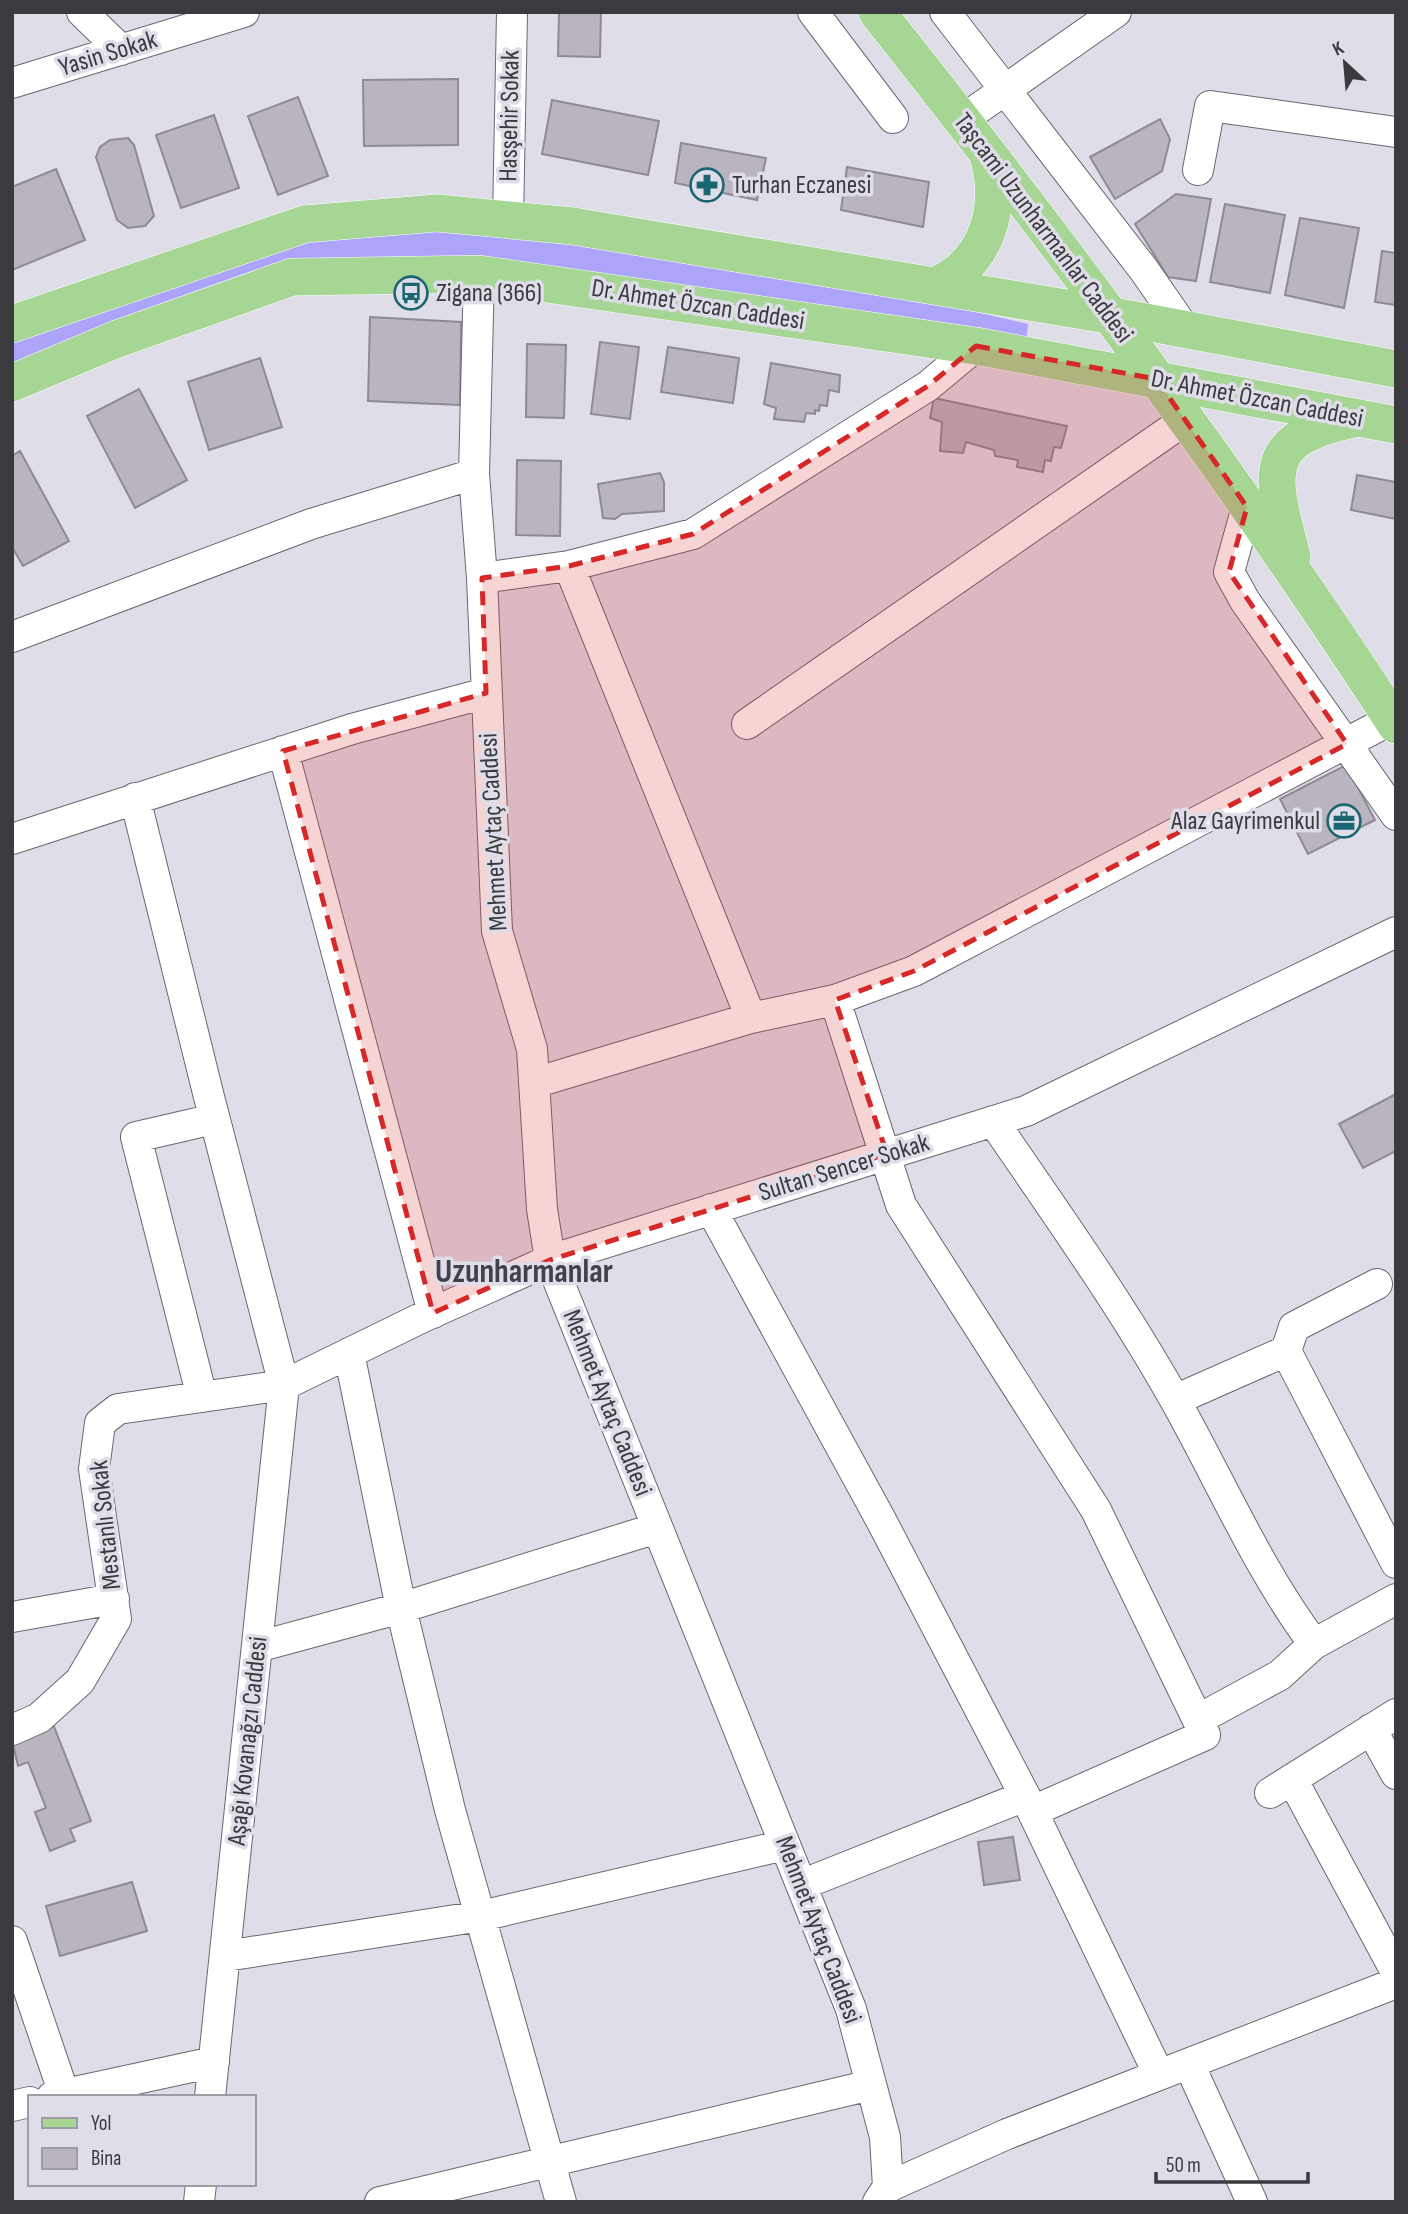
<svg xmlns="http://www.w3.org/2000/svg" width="1408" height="2214" font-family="'Sofia Sans Condensed',sans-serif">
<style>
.forest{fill:#aba4f9}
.building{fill:#b9b4be;stroke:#8f8a93;stroke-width:2}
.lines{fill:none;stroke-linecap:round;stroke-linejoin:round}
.minor-casing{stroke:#686872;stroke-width:32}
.major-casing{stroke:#fff;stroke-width:38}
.minor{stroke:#fff;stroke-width:30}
.major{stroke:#a5d693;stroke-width:37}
.marked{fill:#d62828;fill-opacity:0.2;stroke:#d62828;stroke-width:5;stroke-dasharray:14 9;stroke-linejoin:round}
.labels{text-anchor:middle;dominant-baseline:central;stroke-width:7;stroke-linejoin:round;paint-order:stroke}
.street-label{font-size:26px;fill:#3a3a3f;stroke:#dedde8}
.poi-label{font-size:26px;fill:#3a3a3f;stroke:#dedde8;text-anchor:start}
.district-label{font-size:33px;font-weight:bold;fill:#42414a;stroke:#dedde8}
</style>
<rect width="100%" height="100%" fill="#dedde8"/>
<path class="forest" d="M379,231L501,232L878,289L1028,324L1026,342L390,258L12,367V337L303,240Z"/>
<path class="building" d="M559,12H601L600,57L558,56Z
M458,79V145L364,146L363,80Z
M298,97L328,176L278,195L248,116Z
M552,100L659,121L648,175L542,154Z
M214,115L239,188L181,208L156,135Z
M1160,119L1170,139L1162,171L1115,199L1090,157Z
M128,138L134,145L154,216L145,226L128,228L117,220L96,157L100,147L110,140Z
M681,143L766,158L757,200L675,183Z
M847,167L929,182L923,227L841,210Z
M56,169L85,240L12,270V187Z
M1176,194L1211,199L1196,281L1168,277L1135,224Z
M1225,204L1285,215L1270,293L1210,282Z
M1300,218L1359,228L1344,308L1285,295Z
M1382,251L1396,253V305L1375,302Z
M370,317L461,322L460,405L368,401Z
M600,342L639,347L630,419L591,414Z
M527,344L566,345L564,418L526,417Z
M668,347L739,358L733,403L661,392Z
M260,358L282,427L209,450L188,382Z
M771,363L840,375L839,392L829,390L827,406L820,405L819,411L815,410V414L806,413L804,422L774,419L776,408L764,404Z
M139,389L187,480L135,508L87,416Z
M934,398L1067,426L1061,448L1054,447L1051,461L1045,460L1043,472L1017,467L1018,460L995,456L994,450L966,442L963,453L940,451L942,422L930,418Z
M20,451L69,541L23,566L12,547V456Z
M517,460L561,461L560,536L516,535Z
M660,473L664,482V511L622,514L615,519L603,518L598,484Z
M1357,475L1396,482V519L1351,510Z
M1346,765L1375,820L1308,854L1280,799Z
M1396,1094V1151L1363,1168L1339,1124Z
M53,1724L91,1821L70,1829L75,1841L50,1851L35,1812L46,1808L28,1762L18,1766L12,1740Z
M1013,1837L1020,1880L984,1885L978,1842Z
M132,1882L147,1931L60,1956L46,1906Z"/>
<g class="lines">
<defs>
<path id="minor" d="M82,12L121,50
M813,12L893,118
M945,12L1144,270L1187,332
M12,83L244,12
M962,120L1116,12
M1198,170L1210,106L1396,132
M508,220L512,12
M479,274L474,474L482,578L497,931L532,1049L542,1209L550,1260L851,2009L885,2137L888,2187L878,2202
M1247,507L1229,572L1245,601L1396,815
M569,566L751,1018
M482,578L569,566L693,534L928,386L976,346
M12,637L311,524L474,474
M747,724L1185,420
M283,751L433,1313
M135,798L208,1093L284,1385L210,2097
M12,839L352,729L486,693
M835,1000L901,1205L1096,1510L1205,1735L1033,1811
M534,1083L751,1018L835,1000L914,971L1392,719
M993,1121C1056,1213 1121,1304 1175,1400C1221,1482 1258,1569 1314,1644
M711,1209L882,1522L1025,1796L1159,2075
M1286,1351L1294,1327L1377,1284
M349,1353L401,1608L450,1810L561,2202
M202,1397L136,1137L214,1119
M1175,1400L1286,1351L1396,1563
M12,1617L114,1599
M257,1647L401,1608L657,1528
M1199,1719L1280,1675L1314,1644L1396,1599
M1371,1729L1396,1774
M12,1730L39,1718L80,1681L116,1619L94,1469L100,1423L118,1409L284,1385L423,1317L550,1260L1026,1111L1396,932
M1292,1779L1396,1972
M1270,1793L1396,1714
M801,1885L1025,1796
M12,1941L64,2094
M226,1956L481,1916L785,1845
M1189,2064L1252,2202
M52,2097L214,2062
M12,2106L30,2102
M888,2187L1007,2134L1396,1983
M199,2202L201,2184
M380,2202L871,2085"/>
<path id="major" d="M877,12C1060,242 1236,479 1396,725
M935,286C988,263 1003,207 988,155
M12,324L305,224L437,213L572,226L1108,315L1396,369
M12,383L117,339L292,277L479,274L976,346L1396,425
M1292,556C1272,479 1256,438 1354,419"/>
</defs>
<use href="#minor" class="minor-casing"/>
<use href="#major" class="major-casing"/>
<use href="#minor" class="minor"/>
<use href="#major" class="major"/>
</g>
<path class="marked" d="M976,346L1156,379L1247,507L1229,572L1347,744L914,971L835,1000L887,1154L550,1260L433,1313L283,751L486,693L482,578L569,566L693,534L928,386Z"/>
<defs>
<symbol id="pharmacy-ring" viewBox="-11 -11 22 22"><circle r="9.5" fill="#dedde8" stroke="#1b6670" stroke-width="1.5"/><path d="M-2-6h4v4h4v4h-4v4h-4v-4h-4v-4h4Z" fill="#1b6670"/></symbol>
<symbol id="bus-ring" viewBox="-11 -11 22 22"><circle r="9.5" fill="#dedde8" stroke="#1b6670" stroke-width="1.5"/><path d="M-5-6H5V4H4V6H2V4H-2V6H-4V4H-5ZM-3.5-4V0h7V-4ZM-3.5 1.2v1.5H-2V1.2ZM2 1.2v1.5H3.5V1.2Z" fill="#1b6670"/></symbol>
<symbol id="office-ring" viewBox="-11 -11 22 22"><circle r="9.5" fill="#dedde8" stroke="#1b6670" stroke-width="1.5"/><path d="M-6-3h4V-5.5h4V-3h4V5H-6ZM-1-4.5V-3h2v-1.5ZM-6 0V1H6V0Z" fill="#1b6670"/></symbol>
</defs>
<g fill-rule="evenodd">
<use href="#pharmacy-ring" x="688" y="166" width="38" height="38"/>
<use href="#bus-ring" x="392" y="274" width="38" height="38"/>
<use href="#office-ring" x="1325" y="802" width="38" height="38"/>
</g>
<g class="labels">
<g class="street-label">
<text transform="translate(108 54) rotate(-17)">Yasin Sokak</text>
<text transform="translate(510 116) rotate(-89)">Hasşehir Sokak</text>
<text transform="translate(1043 228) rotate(53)">Taşcami Uzunharmanlar Caddesi</text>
<text transform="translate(698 305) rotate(9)">Dr. Ahmet Özcan Caddesi</text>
<text transform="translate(1257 399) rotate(11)">Dr. Ahmet Özcan Caddesi</text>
<text transform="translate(494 832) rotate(-93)">Mehmet Aytaç Caddesi</text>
<text transform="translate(844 1168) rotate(-17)">Sultan Sencer Sokak</text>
<text transform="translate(607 1403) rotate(68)">Mehmet Aytaç Caddesi</text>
<text transform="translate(106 1525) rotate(-96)">Mestanlı Sokak</text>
<text transform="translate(248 1741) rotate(-84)">Aşağı Kovanağzı Caddesi</text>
<text transform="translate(818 1930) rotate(69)">Mehmet Aytaç Caddesi</text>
</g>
<g class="poi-label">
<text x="732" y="185">Turhan Eczanesi</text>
<text x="436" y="293">Zigana (366)</text>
<text x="1320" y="821" text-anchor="end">Alaz Gayrimenkul</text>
</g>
<g class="district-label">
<text x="524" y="1272">Uzunharmanlar</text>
</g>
</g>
<rect width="1408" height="2214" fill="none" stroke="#3a3a3f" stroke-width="28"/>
<rect x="28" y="2095" width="228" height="91" fill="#dedde8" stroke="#9c9ca4" stroke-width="2"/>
<rect x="42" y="2118" width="35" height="10" fill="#a5d693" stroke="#9c9ca4" stroke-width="2"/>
<text x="91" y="2130" font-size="21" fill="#3a3a3f">Yol</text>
<rect x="42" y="2148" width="35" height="21" fill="#b9b4be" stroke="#9c9ca4" stroke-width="2"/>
<text x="91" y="2165" font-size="21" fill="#3a3a3f">Bina</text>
<g transform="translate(1345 63) rotate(334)" stroke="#dedde8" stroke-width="5" paint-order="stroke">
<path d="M0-5L12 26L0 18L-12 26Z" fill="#3a3a3f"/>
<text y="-10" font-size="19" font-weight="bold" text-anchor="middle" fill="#3a3a3f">K</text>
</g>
<path d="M1156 2172v10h152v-10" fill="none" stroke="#3a3a3f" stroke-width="3.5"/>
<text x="1166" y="2172" font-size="21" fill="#3a3a3f" stroke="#dedde8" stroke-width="5" paint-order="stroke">50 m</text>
</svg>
